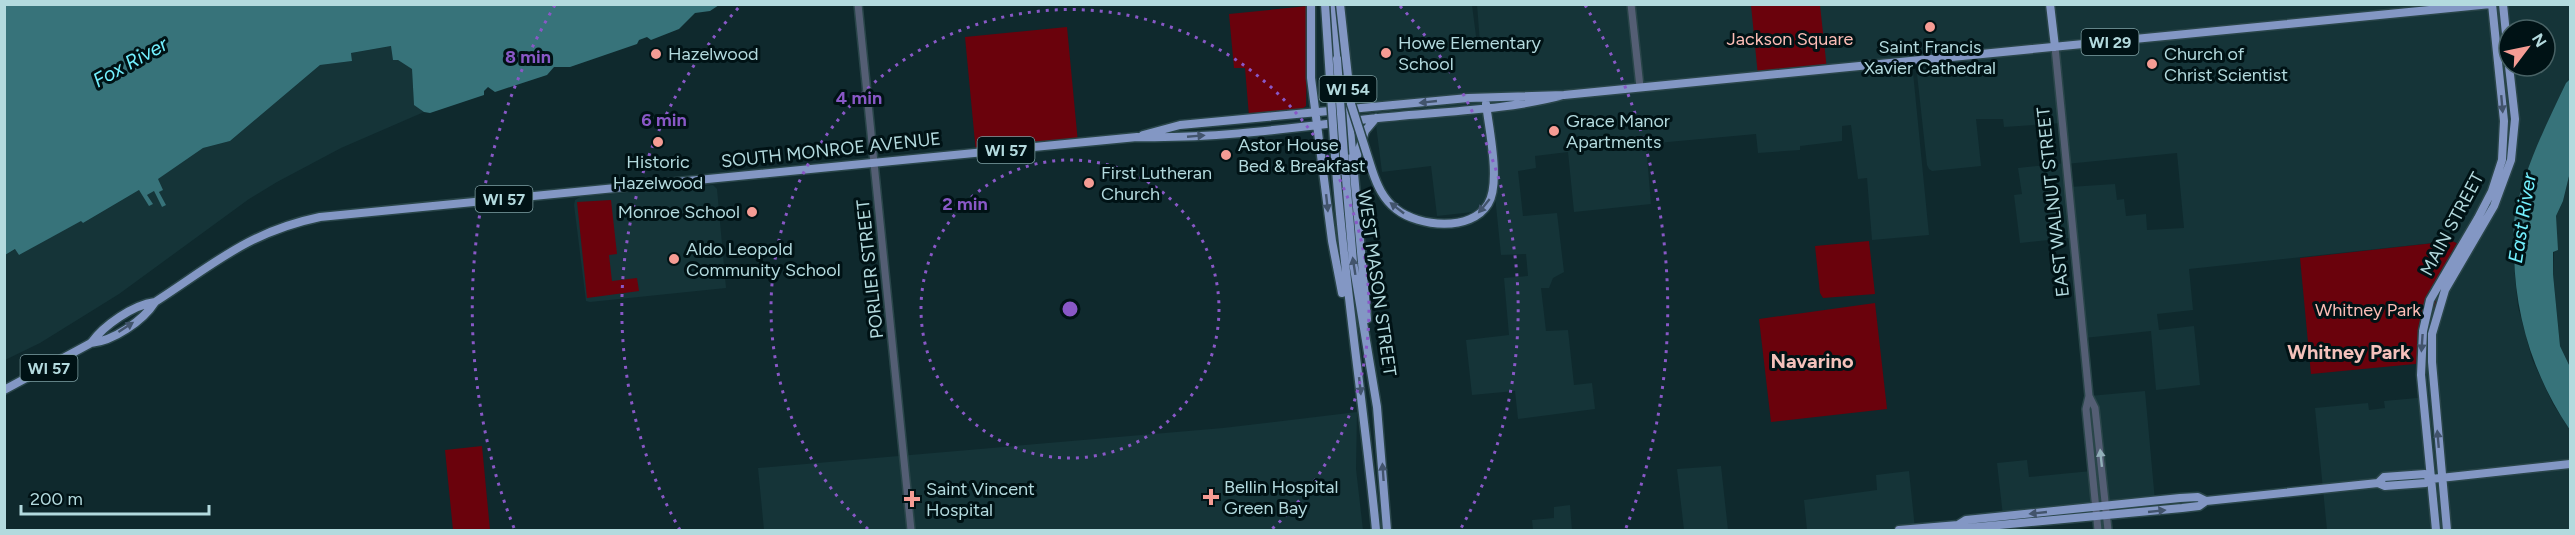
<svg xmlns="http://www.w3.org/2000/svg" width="2575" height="535" font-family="Figtree,sans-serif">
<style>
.built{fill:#153438;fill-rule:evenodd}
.green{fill:#6a020c}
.water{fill:#37737a}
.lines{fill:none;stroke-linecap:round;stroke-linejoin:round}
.minor-casing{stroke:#294549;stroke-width:10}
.major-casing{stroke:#294549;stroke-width:11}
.minor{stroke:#545e74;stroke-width:7}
.major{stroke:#8397c4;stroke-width:8}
.major-bridge-casing{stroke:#294549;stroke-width:11;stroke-linecap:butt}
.major-bridge{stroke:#8397c4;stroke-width:8}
.oneway{fill:#42546c}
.oneway2{fill:#92afb9}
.ring{fill:none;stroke:#8958c7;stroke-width:3;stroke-dasharray:3 6}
.poi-dot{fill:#f59c94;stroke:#001215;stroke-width:2}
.labels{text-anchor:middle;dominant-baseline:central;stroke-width:6;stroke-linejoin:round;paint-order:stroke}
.shield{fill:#001215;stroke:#7d9ea2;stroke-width:1.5}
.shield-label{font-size:16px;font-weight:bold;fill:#b3dade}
.park-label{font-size:18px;fill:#fcbcb5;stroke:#001215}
.poi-label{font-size:18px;fill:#b3dade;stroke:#001215;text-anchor:start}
.street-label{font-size:18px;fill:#b3dade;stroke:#001215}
.water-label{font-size:20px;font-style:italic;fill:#73f1ff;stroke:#001215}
.neighbourhood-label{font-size:20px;font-weight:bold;fill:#f4c1bb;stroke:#001215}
.centre{fill:#8958c7;stroke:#001215;stroke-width:3}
.ring-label{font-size:18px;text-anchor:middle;font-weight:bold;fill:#8958c7;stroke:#001215;stroke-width:6;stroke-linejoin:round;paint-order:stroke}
</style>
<rect width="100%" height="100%" fill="#0f292d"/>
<path class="built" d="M1477,4L2570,5V78L2566,83L2543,133L2526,177L2514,267L2518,307L2532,359L2553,404L2570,430V530H2327L2315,408L2368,403L2369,410L2385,408L2384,401L2428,397L2425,363L2429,332L2437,303L2461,245L2452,241L2189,269L2193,310L2157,314L2159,330L2194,326L2200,385L2156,390L2151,331L2084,338L2074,240L2068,238L2020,243L2014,195L2022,194L2018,168L2066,163L2062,123L2004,127L2003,119H1976L1981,166L1932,171L1929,169L1927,165L1917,74L1922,68L1967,65L1966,56L1912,62L1929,235L1872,240L1867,178L1858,179L1851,125L1842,126V141L1800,146V150L1758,153L1756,134L1646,144L1651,204L1574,212L1568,152L1535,156L1536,168L1518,171L1523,216L1557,213L1564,272L1553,278L1549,288H1541L1546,331L1568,330L1574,385L1592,383L1595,409L1518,419L1515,391L1472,395L1466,340L1509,335L1504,278L1528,276L1526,254L1501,255L1494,186L1482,211L1437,216L1431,166L1382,172L1376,125L1378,118L1428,112L1427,99L1355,105L1343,5H1472L1477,44L1480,43ZM2509,30H2545V66H2509ZM2177,153L2184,228L2147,230L2146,214L2126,216L2124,199L2117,200L2115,184L2069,187L2066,164Z
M392,46L398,60L412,68L414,104L424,112L341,148L277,182L249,199L119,294L40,343L5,360V255L16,249L19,255L81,220L83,223L139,190L147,195L154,191L162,207L165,204L159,192L162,190L157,179L203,148L230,141L320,65L352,61L351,53Z
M2570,172V367L2560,346L2553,274L2556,216L2563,201Z
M713,185L717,189L726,288L590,302L586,301L574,205L575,200L580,197Z
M2145,391L2155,501L2003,516L1997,463L2027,460L2029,477L2102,470L2089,396Z
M1357,412L1356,469L1363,530H764L758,468L1223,428Z
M1721,466L1728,530H1684L1677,469Z
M1909,471L1915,529L1807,530L1804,500L1877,490L1876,475Z
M1570,505L1572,530H1533L1532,520L1554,518V507Z"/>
<path class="green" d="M1751,5H1820L1827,70L1758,76Z
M1308,6L1306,106L1299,111L1249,116L1245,68H1234L1229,14Z
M1067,27L1078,143L976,153L965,37Z
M611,200L617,254L609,255L612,281L637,278L639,291L587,298L577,202Z
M1869,241L1875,294L1823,298L1820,293L1815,246Z
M2452,241L2461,245L2432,317L2425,363L2311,374L2300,258Z
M1875,303L1887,409L1771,422L1759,319Z
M482,446L490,530H453L445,450Z"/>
<path class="water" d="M5,4H719V5L710,11L695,13L679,29L651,40L647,37L639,40L637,44L570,67H554L547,75L495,92L488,87L484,91V95L430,113L424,112L414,105L412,69L398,60H393L391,46L351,53L352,61L320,65L230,141L203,148L158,179L163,190L159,192L166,205L162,207L154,191L147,195L153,204L149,206L139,190L83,223L81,221L19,255L15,249L5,255Z
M2570,79V172L2563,201L2556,216L2558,250L2553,252V274L2560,346L2570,367V430C2534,377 2515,317 2514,253C2514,243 2513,231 2514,221C2522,173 2545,127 2566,83Z"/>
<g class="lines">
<defs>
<path id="minor" d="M858,4L911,530
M1631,4L1640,87
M2055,47L2089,396L2086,409L2098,530
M2089,396L2095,408L2108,530"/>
<path id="major" d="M1311,4V78L1332,241L1342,293
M1334,4L1337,59
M2050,4L2055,47
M2503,4L2509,64
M1349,117L1367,319
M1143,135L1180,125L1468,98L1564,95L2491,4
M1344,155L1353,262L1377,407L1387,530
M1335,156C1344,282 1364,406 1376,530
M1356,159L1365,131L1376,118
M1372,170C1377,185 1383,199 1396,209C1419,227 1471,232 1488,204C1501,183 1489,129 1486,104
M91,343C113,341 143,321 155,302C214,264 248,232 320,217L1137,137C1217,139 1299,127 1378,118C1440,111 1504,111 1564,95
M4,390L91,343C104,325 133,305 155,302
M2378,483L2385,486L2426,483L2431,479L2570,464
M1958,525L1966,520L2180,498L2198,497L2206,501
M1899,530L1958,525L1967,528L2182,508L2199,506L2206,501L2378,483L2384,477L2425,474L2431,479
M2436,530L2421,375L2423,331L2430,300L2478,218L2492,191L2502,160L2504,121L2492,4
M2447,530L2432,362V334L2445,290L2494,206L2511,160L2515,119L2509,66"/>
</defs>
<use href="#minor" class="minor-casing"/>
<use href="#major" class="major-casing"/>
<use href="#minor" class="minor"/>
<use href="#major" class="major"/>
<defs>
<path id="major-bridge" d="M1325,4L1335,156
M1340,4L1351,104L1372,170
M1337,59L1344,155"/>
</defs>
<use href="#major-bridge" class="major-bridge-casing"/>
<use href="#major-bridge" class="major-bridge"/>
</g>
<defs><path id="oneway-solid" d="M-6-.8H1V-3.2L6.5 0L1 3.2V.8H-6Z" transform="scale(1.5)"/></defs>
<g class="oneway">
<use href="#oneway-solid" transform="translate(1428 102) rotate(174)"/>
<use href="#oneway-solid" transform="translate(2502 104) rotate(85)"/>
<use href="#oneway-solid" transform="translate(1196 136) rotate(-5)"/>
<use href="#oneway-solid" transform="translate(1327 203) rotate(84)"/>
<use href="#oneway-solid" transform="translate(1484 206) rotate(129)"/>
<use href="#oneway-solid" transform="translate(1397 208) rotate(-142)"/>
<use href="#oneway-solid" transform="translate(1354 266) rotate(-99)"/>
<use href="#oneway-solid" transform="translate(126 327) rotate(-33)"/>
<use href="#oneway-solid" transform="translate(2422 343) rotate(94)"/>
<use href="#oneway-solid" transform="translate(1360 386) rotate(84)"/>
<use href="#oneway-solid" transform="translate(2438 439) rotate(-95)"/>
<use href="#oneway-solid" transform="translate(1383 472) rotate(-94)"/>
<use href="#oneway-solid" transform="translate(2157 511) rotate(-6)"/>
<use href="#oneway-solid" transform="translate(2038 513) rotate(174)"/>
</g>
<use class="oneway2" href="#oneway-solid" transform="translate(2101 458) rotate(-96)"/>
<g class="ring">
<circle cx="1070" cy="309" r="149"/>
<path d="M868 529A299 299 0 1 1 1272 529"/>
<path d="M680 530A448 448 0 0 1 740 6M1400 6A448 448 0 0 1 1460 530"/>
<path d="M514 528A598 598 0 0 1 555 5M1585 5A598 598 0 0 1 1626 528"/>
</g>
<g class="poi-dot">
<circle cx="1930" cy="27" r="6"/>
<circle cx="1386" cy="53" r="6"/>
<circle cx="656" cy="54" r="6"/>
<circle cx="2152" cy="64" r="6"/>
<circle cx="1554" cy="131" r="6"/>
<circle cx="658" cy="142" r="6"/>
<circle cx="1226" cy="155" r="6"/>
<circle cx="1089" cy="183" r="6"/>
<circle cx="752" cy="212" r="6"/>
<circle cx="674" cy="259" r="6"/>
<path d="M1208 488h6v6h6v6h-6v6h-6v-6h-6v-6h6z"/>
<path d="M909 490h6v6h6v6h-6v6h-6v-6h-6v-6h6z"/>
</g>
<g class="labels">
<g class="shield">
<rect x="2081.5" y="29" width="57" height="26" rx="4.5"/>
<rect x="1319.5" y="76" width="57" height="26" rx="4.5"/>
<rect x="977.5" y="137" width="57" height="26" rx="4.5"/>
<rect x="475.5" y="186" width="57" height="26" rx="4.5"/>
<rect x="20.5" y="355" width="57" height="26" rx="4.5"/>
</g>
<g class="shield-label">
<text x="2110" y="42">WI 29</text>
<text x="1348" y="89">WI 54</text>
<text x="1006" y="150">WI 57</text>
<text x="504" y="199">WI 57</text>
<text x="49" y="368">WI 57</text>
</g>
<g class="park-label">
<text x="1790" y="39">Jackson Square</text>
<text x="2368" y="310">Whitney Park</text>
</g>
<g class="poi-label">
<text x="1398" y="43">Howe Elementary<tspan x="1398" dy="21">School</tspan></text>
<text x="1930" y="47" text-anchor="middle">Saint Francis<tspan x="1930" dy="21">Xavier Cathedral</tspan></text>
<text x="668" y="54">Hazelwood</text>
<text x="2164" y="54">Church of<tspan x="2164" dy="21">Christ Scientist</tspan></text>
<text x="1566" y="121">Grace Manor<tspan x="1566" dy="21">Apartments</tspan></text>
<text x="1238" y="145">Astor House<tspan x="1238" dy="21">Bed &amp; Breakfast</tspan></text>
<text x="658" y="162" text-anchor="middle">Historic<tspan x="658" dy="21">Hazelwood</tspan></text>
<text x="1101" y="173">First Lutheran<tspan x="1101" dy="21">Church</tspan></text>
<text x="740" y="212" text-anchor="end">Monroe School</text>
<text x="686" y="249">Aldo Leopold<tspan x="686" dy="21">Community School</tspan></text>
<text x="1224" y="487">Bellin Hospital<tspan x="1224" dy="21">Green Bay</tspan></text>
<text x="926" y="489">Saint Vincent<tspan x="926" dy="21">Hospital</tspan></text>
</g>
<g class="street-label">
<text transform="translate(831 150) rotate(-6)">SOUTH MONROE AVENUE</text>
<text transform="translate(2053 202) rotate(-96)">EAST WALNUT STREET</text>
<text transform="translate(2452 224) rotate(-62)">MAIN STREET</text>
<text transform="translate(870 269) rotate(-96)">PORLIER STREET</text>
<text transform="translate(1377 283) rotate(82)">WEST MASON STREET</text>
</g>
<g class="water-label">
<text transform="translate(130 62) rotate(-29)">Fox River</text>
<text transform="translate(2522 218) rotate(-81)">East River</text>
</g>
<g class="neighbourhood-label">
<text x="2349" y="352">Whitney Park</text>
<text x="1812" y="361">Navarino</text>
</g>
</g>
<circle cx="1070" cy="309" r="9" class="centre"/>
<g class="ring-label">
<text x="528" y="63">8 min</text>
<text x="859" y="104">4 min</text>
<text x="664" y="126">6 min</text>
<text x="965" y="210">2 min</text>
</g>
<rect width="2575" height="535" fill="none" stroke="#b3dade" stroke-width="12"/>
<g transform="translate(2527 48) rotate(58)"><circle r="28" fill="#001215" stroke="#486265" stroke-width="1.5"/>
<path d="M0-4.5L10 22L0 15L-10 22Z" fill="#f59c94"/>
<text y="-9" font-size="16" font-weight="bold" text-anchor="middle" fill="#b3dade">N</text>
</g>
<path d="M21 505v9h188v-9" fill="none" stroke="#b3dade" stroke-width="3"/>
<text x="30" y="505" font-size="18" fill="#b3dade" stroke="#001215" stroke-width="4.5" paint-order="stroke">200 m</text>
</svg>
